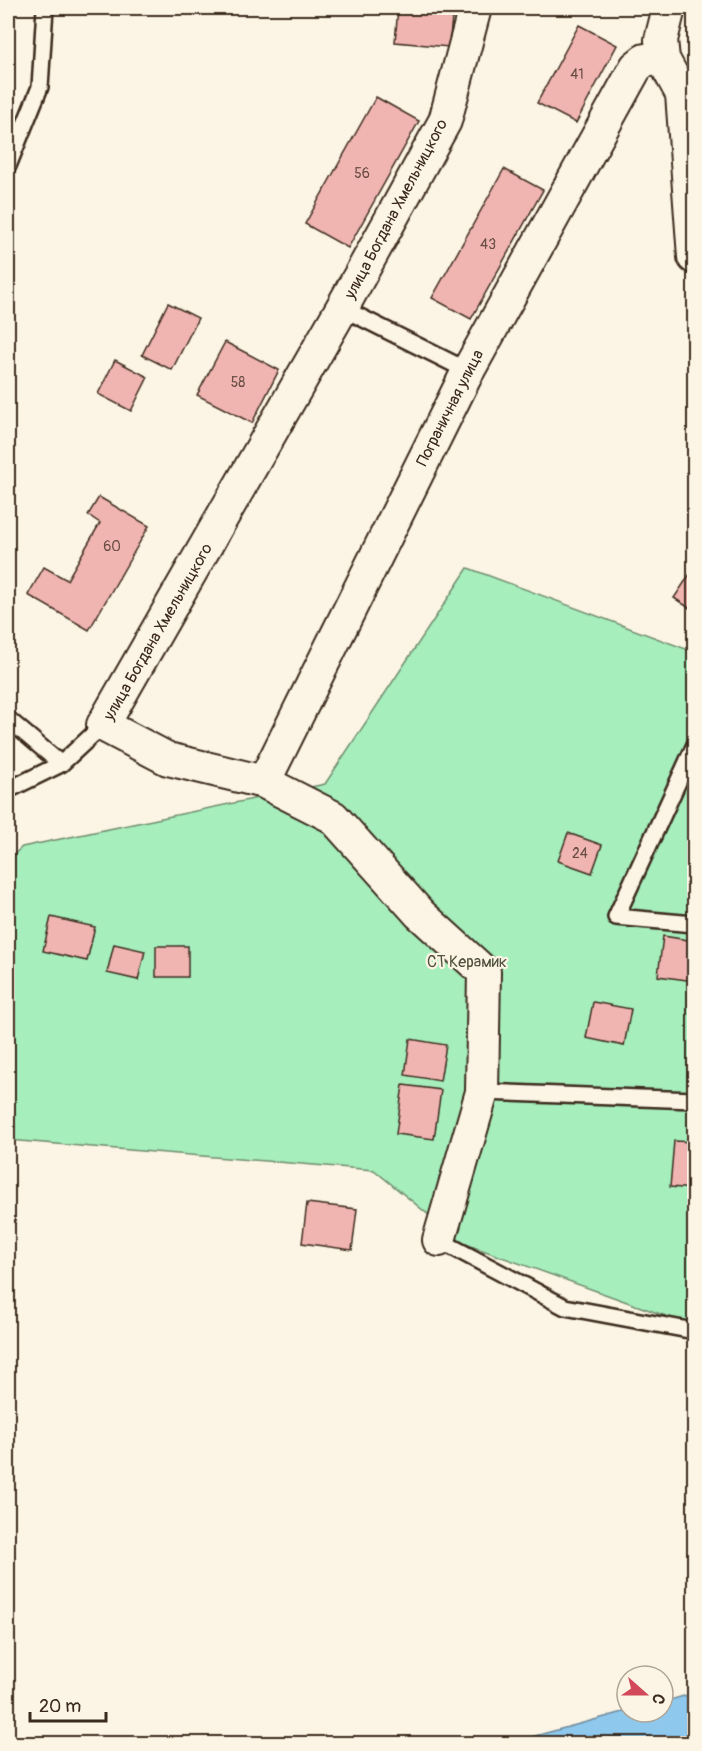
<svg xmlns="http://www.w3.org/2000/svg" width="702" height="1751" font-family="Pangolin,sans-serif">
<style>
.green{fill:#a6eebc;stroke:#708c6d;stroke-width:1.5}
.water{fill:#8ec8ed;stroke:#6d899a;stroke-width:1.5}
.building{fill:#f1b5b1;stroke:#3b2a1e;stroke-width:1.5}
.lines{fill:none;stroke-linecap:round;stroke-linejoin:round}
.service-casing{stroke:#3b2a1e;stroke-width:20}
.minor-casing{stroke:#3b2a1e;stroke-width:36}
.service{stroke:#fcf5e5;stroke-width:15}
.minor{stroke:#fcf5e5;stroke-width:32}
.labels{text-anchor:middle;dominant-baseline:central;stroke-width:4.5;stroke-linejoin:round;paint-order:stroke}
.number-label{font-size:14px;fill:#684d43}
.street-label{font-size:16px;fill:#3b2a1e;stroke:#fcf5e5}
.park-label{font-size:16px;fill:#50513e;stroke:#fcf5e5}
</style>
<rect width="100%" height="100%" fill="#fcf5e5"/>
<filter id="ink" filterUnits="userSpaceOnUse"><feTurbulence type="fractalNoise" baseFrequency=".0167" numOctaves="2"/><feDisplacementMap in="SourceGraphic" scale="12" xChannelSelector="R" yChannelSelector="G"/><feConvolveMatrix kernelMatrix="1 2 1 2 8 2 1 2 1" color-interpolation-filters="sRGB"/></filter>
<g filter="url(#ink)">
<path class="green" d="M468,568L694,652V1323L677,1320L463,1243L374,1170L8,1140V860L22,847L325,784Z"/>
<path class="water" d="M694,1693V1743H509L627,1711L663,1712V1702Z"/>
<path class="building" d="M398,8H453L449,47L395,42Z
M579,25L617,45L576,123L537,103Z
M376,97L419,121L348,248L305,224Z
M504,169L543,190L471,319L432,298Z
M168,303L198,318L172,370L142,355Z
M225,342L279,370L252,423L197,395Z
M115,360L148,377L131,411L98,394Z
M99,497L149,526L89,630L28,595L44,567L67,580L100,523L88,515Z
M694,568V611L674,598Z
M568,833L602,845L592,873L558,861Z
M51,917L95,927L87,961L43,951Z
M663,936L694,941V981L658,976Z
M114,944L145,951L138,980L107,973Z
M156,946H188V977H156Z
M593,1002L631,1009L624,1046L586,1038Z
M410,1039L446,1045L440,1081L405,1075Z
M403,1085L441,1090L434,1139L396,1134Z
M674,1141L694,1142V1189L670,1187Z
M307,1203L357,1209L352,1250L302,1243Z"/>
<g class="lines">
<defs>
<path id="service" d="M8,166L40,87L45,8
M342,308L468,371
M8,719L61,764L103,725
M694,747L616,917L694,924
M8,790L61,764
M482,1092L694,1100
M439,1240L565,1307L694,1331"/>
<path id="minor" d="M669,8L661,40L663,59L682,94L694,257
M264,782L468,371L636,67L645,60L663,59
M439,1240L482,1092L484,972L420,914L333,817L264,782L168,759L103,725L342,308L445,121L475,8"/>
</defs>
<use href="#service" class="service-casing"/>
<use href="#minor" class="minor-casing"/>
<use href="#service" class="service"/>
<use href="#minor" class="minor"/>
</g>
</g>
<g class="labels">
<g class="number-label">
<text x="577" y="74">41</text>
<text x="362" y="173">56</text>
<text x="488" y="244">43</text>
<text x="238" y="382">58</text>
<text x="112" y="546">60</text>
<text x="580" y="853">24</text>
</g>
<g class="street-label">
<text transform="translate(396 209) rotate(-62)">улица Богдана Хмельницкого</text>
<text transform="translate(450 408) rotate(-63)">Пограничная улица</text>
<text transform="translate(158 632) rotate(-60)">улица Богдана Хмельницкого</text>
</g>
<g class="park-label">
<text x="467" y="962">СТ Керамик</text>
</g>
</g>
<rect width="702" height="1751" fill="none" stroke="#fcf5e5" stroke-width="30"/>
<rect x="15" y="15" width="672" height="1721" fill="none" stroke="#3b2a1e" stroke-width="2" filter="url(#ink)"/>
<g transform="translate(645 1694) rotate(111)"><circle r="28" fill="#fcf5e5" stroke="#afa495" stroke-width="1.5"/>
<path d="M0-4.5L10 22L0 15L-10 22Z" fill="#d1495b"/>
<text y="-9" font-size="16" font-weight="bold" text-anchor="middle" fill="#3b2a1e">С</text>
</g>
<path d="M30 1712v9h76v-9" fill="none" stroke="#3b2a1e" stroke-width="3"/>
<text x="39" y="1712" font-size="18" fill="#3b2a1e" stroke="#fcf5e5" stroke-width="4.5" paint-order="stroke">20 m</text>
</svg>
